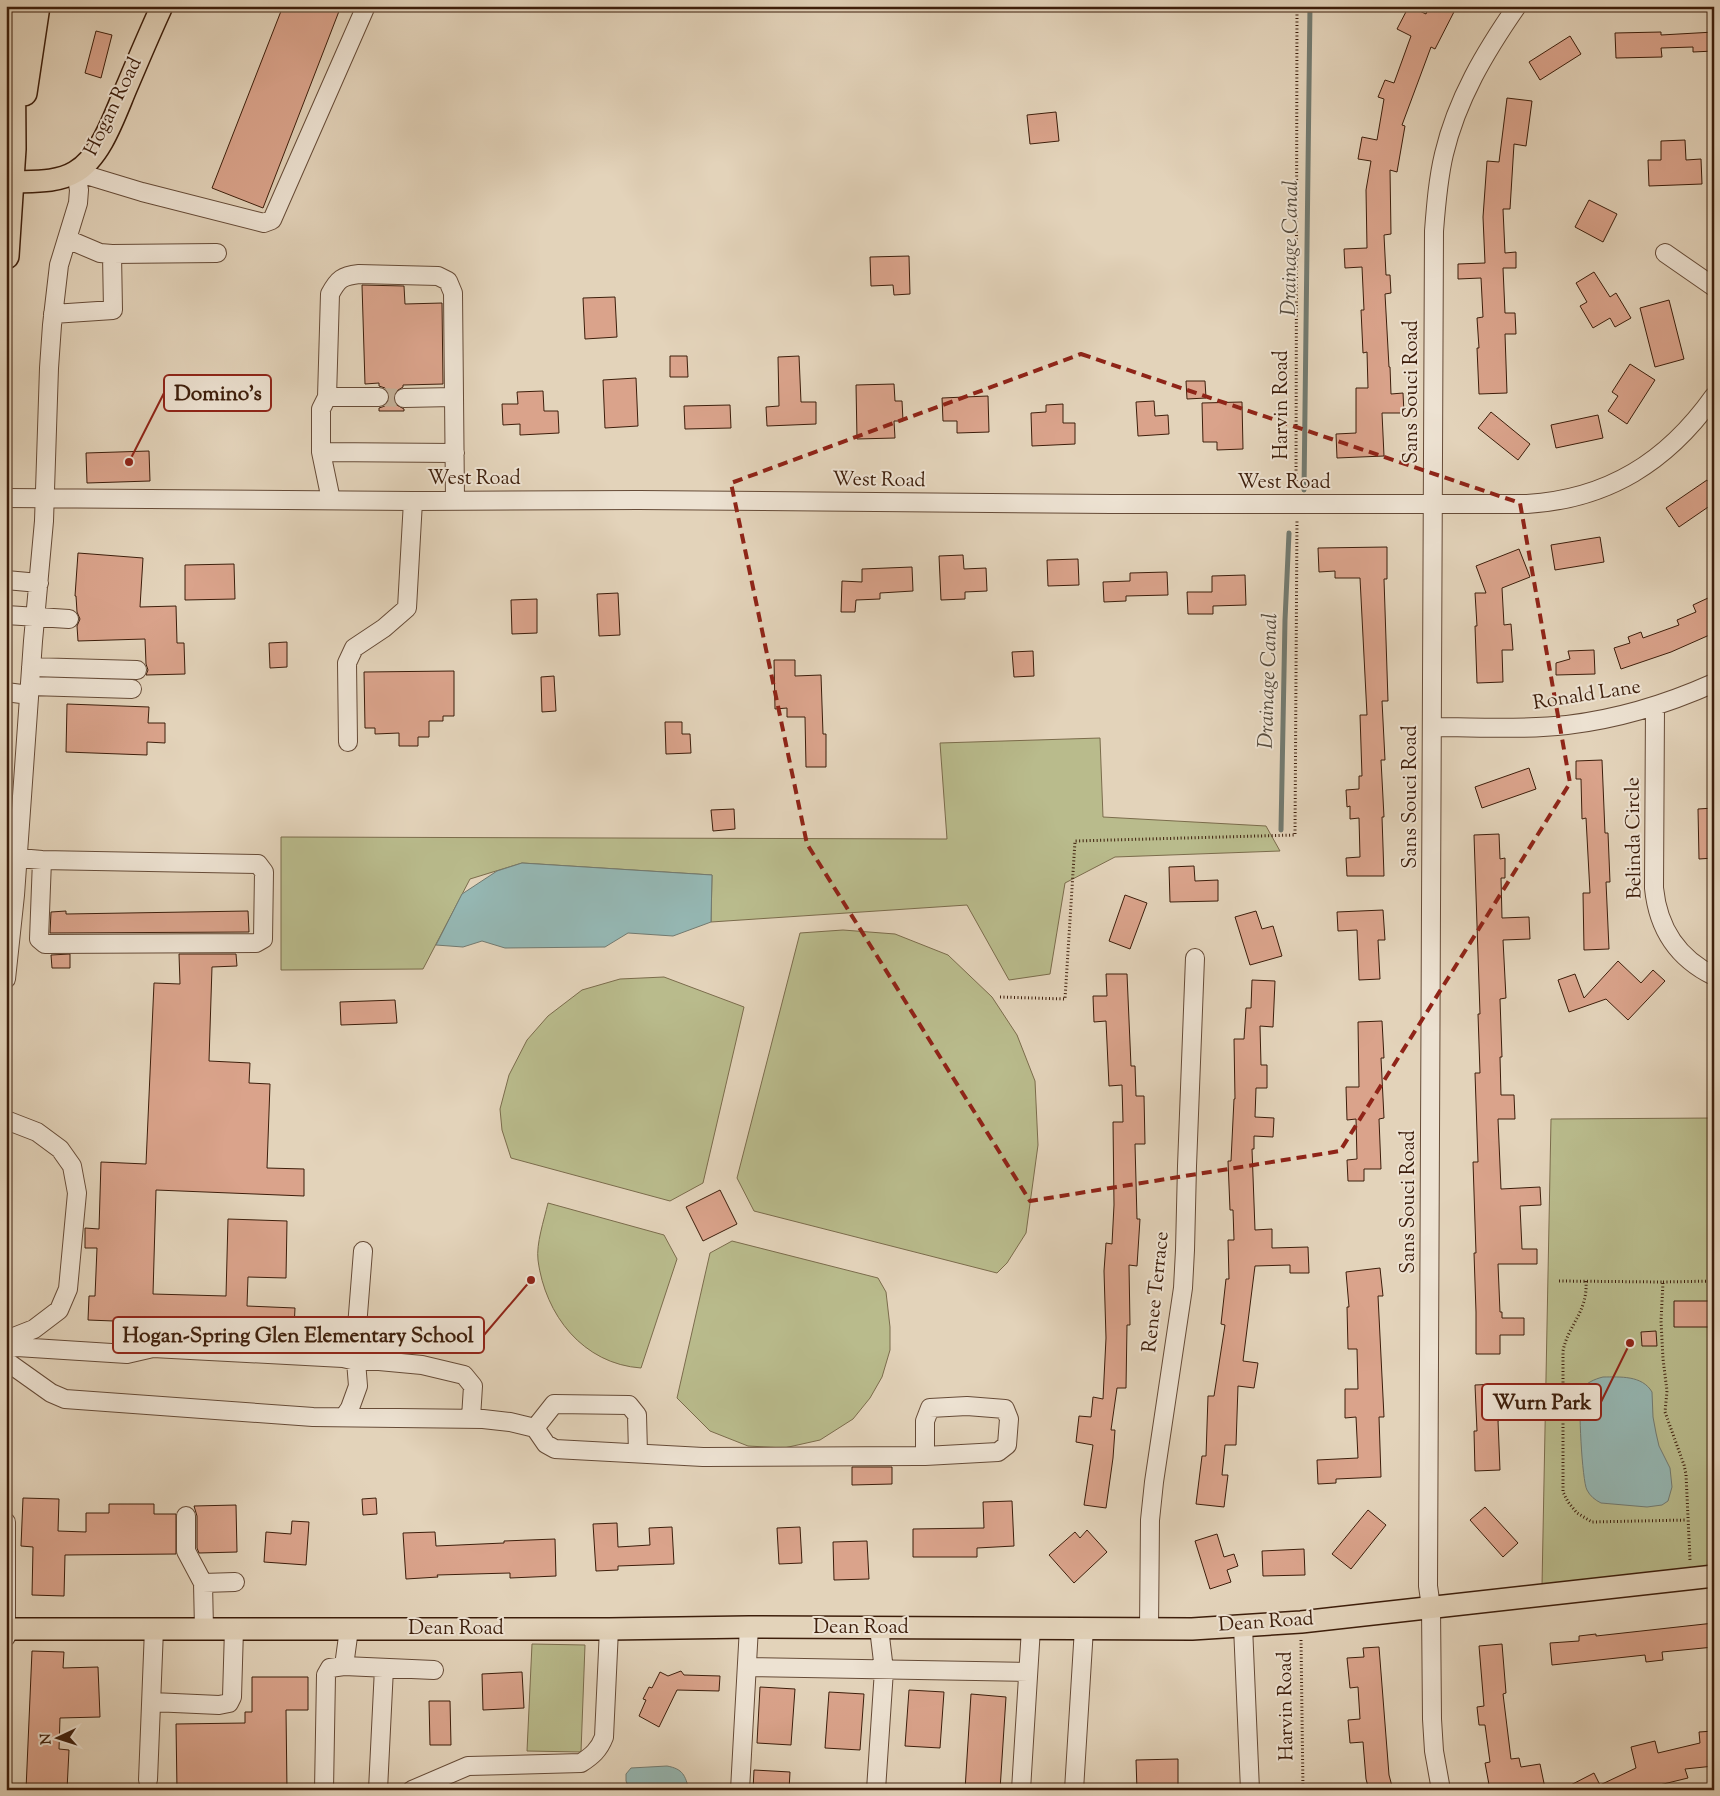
<svg xmlns="http://www.w3.org/2000/svg" width="1720" height="1796" font-family="'Sorts Mill Goudy',serif">
<style>
.green{fill:#b9bb8c;stroke:#7b6c4c}
.water{fill:#95b7b3;stroke:#727a70}
.lines{fill:none;stroke-linecap:round;stroke-linejoin:round}
.stream{stroke:#727a70;stroke-width:5}
.building{fill:#daa38b;stroke:#3d1e0b}
.minor-tunnel{stroke:#c2af97;stroke-width:18;stroke-dasharray:18 9;stroke-linecap:butt}
.minor-casing{stroke:#664b37;stroke-width:20}
.major-casing{stroke:#3d1e0b;stroke-width:24}
.highway-casing{stroke:#3d1e0b;stroke-width:28}
.path{stroke:#3d1e0b;stroke-width:3;stroke-dasharray:1 2.5;stroke-linecap:butt}
.minor{stroke:#ede2d2;stroke-width:18}
.major{stroke:#e3d3ba;stroke-width:21}
.highway{stroke:#e3d3ba;stroke-width:25}
.marked{fill:none;stroke:#8f2418;stroke-width:4;stroke-dasharray:10 6;stroke-linejoin:round}
.labels{text-anchor:middle;dominant-baseline:central;stroke-width:4;stroke-linejoin:round;paint-order:stroke}
.street-label{font-size:20px;fill:#3d1e0b;stroke:#ede2d2}
.water-label{font-size:21px;font-style:italic;fill:#574c3d;stroke:#ede2d2}
.leader{fill:none;stroke:#8f2418;stroke-width:2}
.callout-dot{fill:#8f2418;stroke:#ede2d2;stroke-width:2}
.callout{fill:#ede2d2;stroke:#8f2418;stroke-width:2}
.callout-label{font-size:21px;text-anchor:middle;font-weight:bold;fill:#3d1e0b}
</style>
<rect width="100%" height="100%" fill="#e3d3ba"/>
<filter id="stains"><feTurbulence type="fractalNoise" baseFrequency=".004" numOctaves="4"/><feColorMatrix values="0 0 0 0 .2 0 0 0 0 .09 0 0 0 0 .02 0 0 0 .5 -.17"/></filter>
<radialGradient id="worn" r=".72"><stop offset=".6" stop-color="#630" stop-opacity="0"/><stop offset="1" stop-color="#630" stop-opacity=".3"/></radialGradient>
<path class="green" d="M1100,738L1103,817L1266,826L1280,851L1115,857L1065,883L1050,974L1009,980L967,905L711,922L712,875L522,863L470,879L423,969L281,970V837L947,839L940,743Z
M843,930L895,934L948,955L992,997L1017,1035L1035,1081L1038,1145L1026,1233L1007,1263L997,1273L754,1211L737,1178L800,933Z
M664,977L744,1007L703,1183L670,1201L511,1158L502,1130L500,1109L509,1075L527,1040L548,1016L582,990L620,979Z
M1714,1118V1567L1542,1586L1551,1119Z
M548,1203L664,1235L677,1259L641,1368C583,1364 545,1315 538,1260C536,1244 544,1220 548,1203Z
M732,1241L878,1278L886,1292L890,1327V1350L882,1377L870,1398L853,1419L820,1440L784,1448L748,1446L710,1431L677,1398L710,1253Z
M532,1644L585,1645L581,1752L527,1751Z"/>
<path class="water" d="M522,863L712,875L711,922L673,936L628,933L605,947L505,948L482,941L463,947L436,945L462,894L497,871Z
M1711,1341H1714V1401H1711Z
M1603,1377C1620,1377 1642,1375 1652,1392L1653,1417L1656,1433L1659,1446L1670,1468L1672,1487L1668,1501L1662,1505L1647,1507L1601,1503C1595,1500 1590,1496 1587,1490C1582,1481 1578,1403 1581,1392C1584,1383 1595,1379 1603,1377Z
M667,1766C683,1769 685,1775 689,1790H630L626,1781V1774L631,1768Z"/>
<g class="lines">
<path class="stream" d="M1304,490L1310,6
M1281,830L1285,620L1289,533"/>
</g>
<path class="building" d="M283,6H341L263,208L212,188Z
M1409,6L1426,14L1429,6H1457L1435,49L1431,47L1402,125L1405,126L1397,172L1390,170L1391,234L1384,235L1386,275H1390L1391,293L1385,294L1389,367H1390L1391,394L1403,393L1404,413H1382L1384,456L1337,458L1336,434L1356,433V388H1368L1367,352L1363,353L1361,310H1364L1362,267L1345,268L1344,249L1367,248L1366,190L1371,161L1358,159L1362,137L1377,140L1384,99L1378,97L1385,80L1394,83L1411,36L1397,29Z
M96,31L112,35L101,78L85,73Z
M1661,32V35L1714,32V51L1693,52V47L1661,48L1662,57L1616,58L1615,33Z
M1570,36L1581,54L1540,80L1529,62Z
M1507,98L1532,101L1526,146L1514,144L1510,209H1503L1505,253L1516,252V268H1503L1505,313H1515L1516,334H1505L1507,393L1479,394L1477,348H1479L1477,318L1483,317L1481,278L1458,279V264L1485,263L1483,217L1487,161L1499,162Z
M1056,112L1059,141L1030,144L1027,115Z
M1685,140L1686,160L1701,159L1702,184L1649,186L1648,160H1661V141Z
M1589,200L1617,214L1603,242L1575,227Z
M909,256L910,294L894,295L893,285L871,286L870,257Z
M1594,272L1610,297L1616,293L1631,318L1615,327L1610,318L1593,328L1580,306L1587,302L1576,283Z
M362,285L404,286L405,304L442,303L443,384L403,385V387L395,392L393,398L395,404L404,409V411H379V408L385,406L388,402V392L385,388L379,386V383L365,384Z
M615,297L617,337L585,339L583,298Z
M1669,300L1684,359L1655,367L1640,308Z
M670,356H687L688,377H670Z
M799,356L801,402H816V424L767,426L766,407L779,406L778,357Z
M1630,364L1655,380L1627,424L1608,411L1618,396L1612,392Z
M636,378L638,426L605,428L603,380Z
M1186,381H1205L1206,398L1187,399Z
M894,384L895,401H902L903,421H894L895,438L857,439L856,385Z
M543,391L544,411H558L559,433L520,435V424L503,425L502,404H518L517,392Z
M988,396L989,432L957,433V421H943L942,398Z
M1154,401L1155,416L1168,415L1169,434L1138,436L1136,402Z
M1242,402L1243,449L1217,450V442H1203L1202,403Z
M1063,404V423H1075V444L1032,446L1031,413L1046,412V405Z
M730,405L731,428L685,429L684,406Z
M1491,412L1530,444L1518,460L1478,428Z
M1598,415L1603,438L1556,448L1551,425Z
M149,451L150,481L87,483L86,453Z
M1707,480L1714,489V503L1679,527L1666,508Z
M1600,537L1604,562L1555,570L1551,545Z
M1387,547V579H1384L1388,701H1382L1385,760H1381L1384,817H1382L1384,876H1347L1346,858L1360,857L1359,818L1350,819V806L1347,807L1346,790L1359,789V776H1362L1360,715H1367L1360,578H1335V571L1319,572L1318,548Z
M1519,549L1530,577L1502,588L1504,625L1511,624L1513,650H1502L1503,682L1477,683L1475,626H1477L1475,593H1486L1476,566Z
M78,553L143,558L140,607L176,606L177,643H184L185,674L146,675L148,670L146,664L145,639L78,641L77,626L80,619L77,612L76,596H75Z
M963,555L964,569L986,568L987,591L965,592V599L941,600L939,556Z
M1078,559L1079,585L1048,586L1047,560Z
M234,564L235,599L185,600V565Z
M912,567L913,591L880,593V599L856,600L855,612H841L842,581L862,582V569Z
M1167,572L1168,595L1126,596V601L1104,602L1103,582L1130,581V573Z
M1245,575L1246,605L1213,606V614H1188L1187,592H1212V576Z
M618,593L620,635L599,636L597,594Z
M1708,598L1710,602L1714,600V633L1671,652L1621,669L1614,648L1630,643L1628,637L1641,632L1643,638L1679,625L1677,620L1696,612L1693,605Z
M537,599V633L512,634L511,600Z
M287,642V667L270,668L269,643Z
M1594,650L1595,674L1556,675V663L1570,659L1568,651Z
M1033,651L1034,676L1014,677L1012,652Z
M774,660H795V676L821,675L823,734H826V767H806L805,717H787V708L775,709Z
M454,671V716H443V721H429V737H418V746H399V733L375,734V728H365L364,672Z
M554,676L556,711L542,712L541,677Z
M67,704L149,707L148,723H165V743L147,742V755L66,752Z
M665,722H682V734H690L691,753L666,754Z
M1602,760L1605,833H1608L1610,882H1606L1609,949L1584,950L1583,893H1590L1586,818L1582,819L1581,779H1576V761Z
M1529,768L1536,789L1482,808L1475,787Z
M1714,808V858L1699,859L1698,809Z
M734,809L735,829L713,831L711,810Z
M1499,834L1500,859L1505,858V878H1501L1502,918L1529,917L1530,939L1503,940L1506,998L1500,999L1502,1057H1500L1501,1095H1514L1515,1119H1498L1501,1189L1540,1187L1541,1205L1520,1206L1522,1249H1537V1264H1498L1500,1312H1502V1318H1524V1335H1500V1354H1476V1312L1474,1253H1476L1473,1162H1478L1475,1073H1480L1478,1014H1480L1474,835Z
M1194,866L1195,881L1218,880V901L1170,902L1169,867Z
M1125,895L1147,903L1130,949L1109,941Z
M1383,910L1385,940H1378L1380,979L1359,980L1357,930L1338,931L1337,912Z
M66,911V914L248,911L249,932L50,933L51,912Z
M1256,911L1262,929L1273,926L1282,956L1250,965L1235,917Z
M70,954V968H52L51,955Z
M179,954H236L237,966L212,967L209,1061L250,1063L249,1083L270,1084L267,1168L304,1169V1196L156,1190L153,1294L226,1296L228,1219L287,1221L286,1278L248,1277L247,1306L295,1308L294,1328L88,1320L89,1296H95L97,1248H85V1228L99,1229L101,1162L146,1164L154,983L180,984Z
M1618,961L1641,983L1653,970L1665,981L1628,1020L1606,999L1569,1012L1558,980L1575,974L1584,998Z
M1106,974H1127L1131,1066H1135L1136,1096H1144L1145,1144H1135L1137,1219H1140L1137,1266L1129,1265L1130,1325H1127L1126,1388H1117L1111,1430H1115L1113,1458L1106,1508L1084,1505L1093,1445L1076,1442L1079,1416L1091,1417L1093,1397L1103,1399L1106,1338L1104,1271L1106,1243L1112,1244L1114,1205L1113,1122H1123L1122,1085L1109,1086L1106,1021L1094,1022L1093,996H1107Z
M1252,980L1275,981L1273,1027L1260,1026L1261,1065H1267V1088H1256L1255,1117L1274,1118L1273,1137L1254,1136V1149H1252L1255,1230L1272,1229V1248L1308,1247L1309,1273H1290V1265L1255,1266L1243,1361L1258,1363L1254,1388L1238,1386L1236,1445H1225L1222,1475H1228L1224,1507L1196,1504L1202,1456H1206L1208,1396H1214L1225,1325L1221,1324L1226,1279H1229L1228,1240H1234L1233,1210H1230L1228,1161H1231L1234,1099H1235L1234,1039H1244L1246,1008H1251Z
M395,1000L397,1023L341,1025L340,1002Z
M1382,1021L1384,1058H1381L1384,1118L1379,1119L1381,1169H1364V1181H1348L1347,1160L1357,1159L1356,1119L1347,1120L1346,1087H1359L1358,1022Z
M720,1190L737,1224L703,1241L686,1207Z
M1380,1268L1383,1296H1378L1384,1417H1379L1381,1477L1336,1479V1483L1318,1484L1317,1460L1358,1458L1356,1417L1345,1418V1389H1358L1357,1349H1348L1347,1307H1349L1346,1272Z
M1674,1301H1714V1327H1674Z
M1656,1331L1657,1346H1642L1641,1332Z
M1499,1384L1500,1420L1498,1421L1500,1470L1475,1471L1474,1431H1477L1475,1385Z
M852,1467H892V1484L852,1485Z
M23,1498L59,1499L58,1531L86,1532V1513H109V1504H154V1514H176V1554L65,1555L64,1596L32,1595L33,1547L21,1546Z
M376,1498L377,1514L363,1515L362,1499Z
M1012,1501L1014,1546L977,1548V1557H913V1529L984,1528L983,1502Z
M236,1505L237,1552L199,1553L197,1548V1516L194,1506Z
M1485,1507L1518,1543L1503,1557L1470,1520Z
M1368,1510L1386,1525L1351,1569L1332,1554Z
M292,1521L309,1522L306,1565L264,1562L266,1532L291,1534Z
M617,1523L618,1547L650,1545L649,1528L672,1527L674,1564L618,1566V1570L596,1571L593,1524Z
M800,1527L802,1563L779,1564L777,1528Z
M1087,1530L1107,1552L1074,1583L1049,1555L1075,1532L1080,1538Z
M435,1532L436,1546L504,1543V1541L555,1539L556,1576L510,1578V1573L437,1575L438,1577L406,1579L403,1533Z
M1217,1534L1224,1557L1234,1554L1238,1566L1227,1570L1231,1582L1210,1589L1195,1541Z
M867,1541L869,1579L834,1580L833,1542Z
M1304,1549L1305,1575L1263,1576L1262,1551Z
M1714,1623V1647L1662,1652L1663,1660L1646,1662L1645,1655L1552,1665L1550,1643L1579,1641V1636L1596,1634V1636Z
M1502,1644L1506,1693L1503,1694L1511,1759L1519,1758L1521,1767L1540,1764L1545,1788L1535,1790H1490L1485,1763L1490,1762L1485,1725H1479L1477,1707L1484,1706L1479,1646Z
M1379,1647L1389,1775L1393,1790H1369L1366,1779L1363,1742L1350,1743L1348,1720L1360,1719L1358,1687L1350,1688L1347,1658L1364,1657L1363,1648Z
M32,1651L64,1652L63,1668L98,1667L100,1717L60,1718L59,1749L69,1750L67,1790H26Z
M681,1671L684,1675L720,1676L719,1691L677,1690L659,1727L639,1716L646,1700L643,1699L649,1687L652,1688L660,1672L668,1676Z
M522,1672L524,1708L483,1710L482,1674Z
M252,1677H308V1710H286L287,1790H177L176,1724L245,1723V1712H252Z
M760,1687L795,1689L791,1745L757,1743Z
M909,1690L944,1692L940,1748L905,1746Z
M829,1692L864,1694L860,1750L825,1748Z
M971,1694L1006,1697L1000,1790H965Z
M429,1701H450L451,1745H430Z
M1714,1731V1766L1685,1769L1688,1778L1639,1790H1561L1594,1773L1600,1785L1636,1768L1631,1747L1655,1741L1658,1753L1700,1743L1699,1732Z
M1178,1759V1790H1137L1136,1760Z
M754,1770L790,1772L789,1790H753Z"/>
<g class="lines">
<path class="minor-tunnel" d="M379,397L404,398"/>
<defs>
<path id="minor" d="M76,172L142,192L264,223L272,220L366,6
M1665,253L1714,287
M112,254L217,253
M53,314L113,310L112,254L100,253L67,239
M327,397H379
M404,398L453,397
M321,452L455,453
M6,498L413,501L639,500L1112,504H1527C1608,499 1667,462 1714,396
M331,500L321,452V409L327,397L330,294C338,279 342,276 359,274L438,276L448,281L453,293L455,500
M6,580L39,583
M6,615L69,619
M31,667L137,670
M30,686L132,689
M6,692L29,695
M1655,706L1654,888C1658,928 1677,958 1714,976
M1433,727C1477,727 1522,730 1567,725C1618,719 1667,704 1714,683
M348,742L347,663L354,648L384,628L407,608L413,501
M7,857L42,860L258,864L264,872L263,939L256,943L45,944L39,939L42,860
M6,979L15,895L33,641L44,521L49,368L52,325L59,265L78,203L79,190L76,172
M6,1120L37,1132L60,1149L72,1166L77,1193L68,1289L59,1310L34,1329L6,1340
M6,1348L17,1347L127,1354L153,1348L343,1358L356,1361H379L422,1365L464,1375L473,1386L471,1418
M6,1361L51,1393L65,1399L313,1417L483,1419L510,1422L535,1428L546,1444L555,1449L703,1457L917,1456H925L998,1452L1007,1445L1009,1419L1005,1409L967,1406L930,1408L925,1421V1456
M344,1417L350,1408L358,1386L356,1361L357,1327L363,1251
M535,1428L554,1404L629,1405L637,1415L638,1453
M186,1516V1551L203,1583L204,1629
M6,1522V1637
M203,1583L235,1582
M1243,1626L1250,1790
M1149,1629L1150,1520L1154,1482L1183,1288L1185,1250L1187,1166L1195,958
M344,1666L349,1629
M747,1667L1028,1672
M152,1702L219,1705L229,1703L232,1697L234,1629
M148,1780L154,1629
M324,1790L326,1675L330,1668L344,1666L434,1670
M378,1790L384,1668
M412,1790L468,1766L581,1763C592,1756 599,1750 604,1737L609,1629
M740,1790L749,1627
M876,1790L884,1670L879,1628
M1021,1790L1031,1628
M1074,1790L1084,1628
M1441,1790L1434,1751L1432,1719L1431,1607L1428,1586L1434,231C1436,205 1438,179 1444,154C1457,99 1485,52 1517,6"/>
<path id="major" d="M11,182C32,181 57,183 75,172C102,157 116,111 128,84C139,58 150,32 162,6
M6,1629H609L749,1627L1192,1629L1301,1622L1714,1576"/>
<path id="highway" d="M24,93L37,6
M6,256L13,149L12,6"/>
</defs>
<use href="#minor" class="minor-casing"/>
<use href="#major" class="major-casing"/>
<use href="#highway" class="highway-casing"/>
<path class="path" d="M1296,488L1297,6
M1000,997L1065,999L1075,841L1295,835L1297,519
M1559,1281L1663,1282L1661,1321L1663,1359L1667,1391L1665,1412L1684,1465L1686,1474L1690,1560
M1586,1281C1588,1312 1568,1325 1563,1351V1492L1568,1502L1577,1513L1592,1522L1687,1520
M1663,1282L1714,1281
M1301,1640L1303,1790"/>
<use href="#minor" class="minor"/>
<use href="#major" class="major"/>
<use href="#highway" class="highway"/>
</g>
<path class="marked" d="M1081,354L1520,503L1570,783L1340,1151L1030,1201L807,844L731,483Z"/>
<g class="labels">
<g class="street-label">
<text transform="translate(114 107) rotate(-64)">Hogan Road</text>
<text transform="translate(1412 392) rotate(-90)">Sans Souci Road</text>
<text transform="translate(1282 405) rotate(-90)">Harvin Road</text>
<text x="474" y="479">West Road</text>
<text transform="translate(879 481) rotate(1)">West Road</text>
<text x="1284" y="483">West Road</text>
<text transform="translate(1587 696) rotate(-9)">Ronald Lane</text>
<text transform="translate(1411 797) rotate(-90)">Sans Souci Road</text>
<text transform="translate(1635 838) rotate(-91)">Belinda Circle</text>
<text transform="translate(1409 1202) rotate(-90)">Sans Souci Road</text>
<text transform="translate(1157 1292) rotate(-84)">Renee Terrace</text>
<text transform="translate(1266 1623) rotate(-4)">Dean Road</text>
<text x="861" y="1628">Dean Road</text>
<text x="456" y="1629">Dean Road</text>
<text transform="translate(1287 1706) rotate(-91)">Harvin Road</text>
</g>
<g class="water-label">
<text transform="translate(1291 248) rotate(-89)">Drainage Canal</text>
<text transform="translate(1269 681) rotate(-88)">Drainage Canal</text>
</g>
</g>
<path class="leader" d="M129 462L164 393M531 1280L484 1335M1630 1343L1601 1402"/>
<g class="callout-dot">
<circle cx="129" cy="462" r="5"/>
<circle cx="531" cy="1280" r="5"/>
<circle cx="1630" cy="1343" r="5"/>
</g>
<g class="callout">
<rect x="164" y="375" width="107" height="36" rx="5"/>
<rect x="113" y="1317" width="371" height="36" rx="5"/>
<rect x="1482" y="1384" width="119" height="36" rx="5"/>
</g>
<g class="callout-label">
<text x="218" y="400">Domino's</text>
<text x="298" y="1342">Hogan-Spring Glen Elementary School</text>
<text x="1542" y="1409">Wurn Park</text>
</g>
<rect width="1720" height="1796" fill="none" stroke="#e3d3ba" stroke-width="25"/>
<rect x="8" y="8" width="1705" height="1781" fill="none" stroke="#3d1e0b" stroke-width="2.5"/>
<rect x="12" y="12" width="1695" height="1771" fill="none" stroke="#3d1e0b"/>
<g transform="translate(58 1738) rotate(266)" stroke="#ede2d2" stroke-width="4" paint-order="stroke">
<path d="M0-4L9 19L0 12L-9 19Z" fill="#3d1e0b"/>
<text y="-8" font-size="14" font-weight="bold" text-anchor="middle" fill="#3d1e0b">N</text>
</g>
<rect width="100%" height="100%" filter="url(#stains)"/>
<rect width="100%" height="100%" fill="url(#worn)"/>
</svg>
